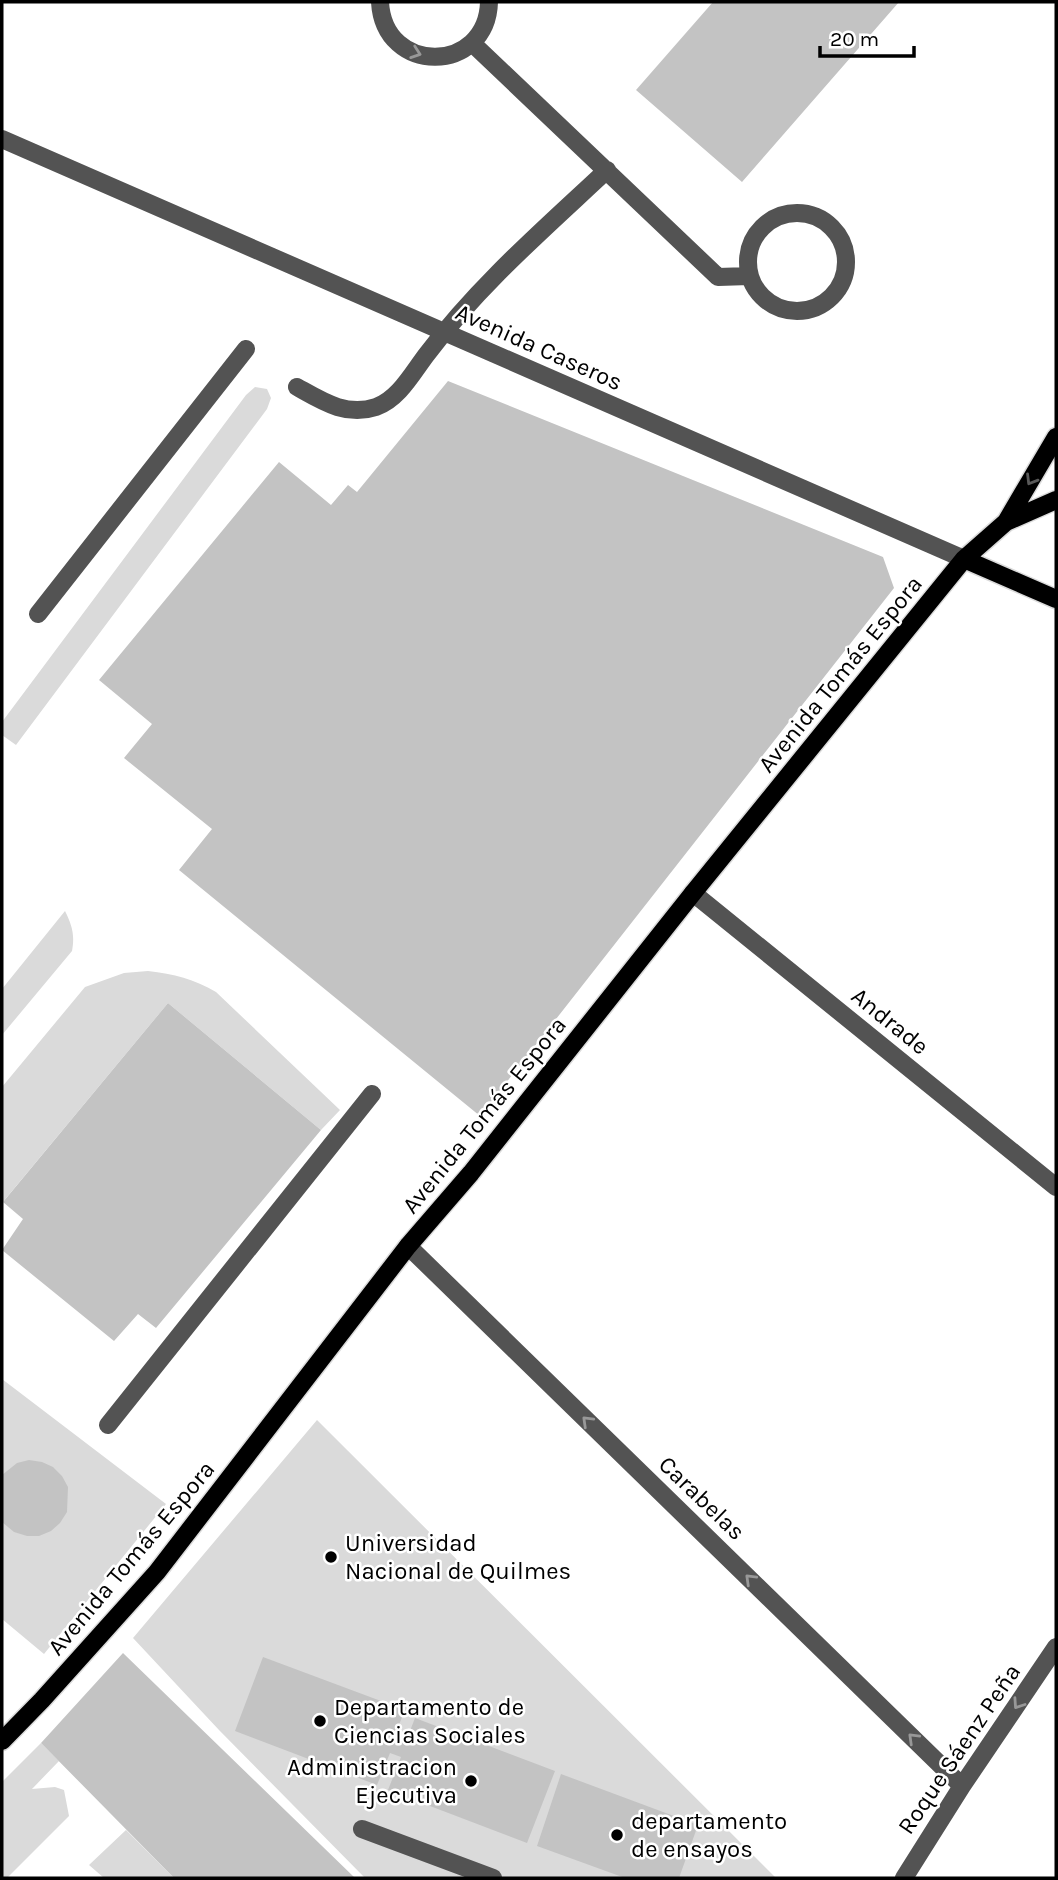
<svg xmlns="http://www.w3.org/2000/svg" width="1058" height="1880" font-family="Karla,sans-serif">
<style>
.green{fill:#dadada}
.building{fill:#c3c3c3}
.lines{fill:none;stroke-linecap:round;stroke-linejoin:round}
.major-casing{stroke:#dbdbdb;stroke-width:21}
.minor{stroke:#535353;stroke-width:18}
.major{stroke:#000;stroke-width:18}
.oneway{stroke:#989898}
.oneway2{stroke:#595959}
.poi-dot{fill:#000;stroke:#fff;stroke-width:2.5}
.labels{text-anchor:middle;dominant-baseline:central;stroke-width:5;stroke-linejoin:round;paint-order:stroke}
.street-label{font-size:24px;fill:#000;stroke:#fff}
.poi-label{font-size:24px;fill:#000;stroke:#fff;text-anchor:start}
</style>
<rect width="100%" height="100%" fill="#fff"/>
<path class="green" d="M255,387L267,389L271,398L267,409L16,745L2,735V722L246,395Z
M65,911C72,925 75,935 72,951L2,1035V989Z
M148,971C174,974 194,979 216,992L340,1110L321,1130L168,1003L2,1203V1087L85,987L124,973Z
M2,1379L166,1504L44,1654L2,1619Z
M317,1420L776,1878H365L219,1730L133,1638Z
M41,1743L59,1761L32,1789L55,1787L64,1790L69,1816L7,1878H2V1782Z
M126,1830L174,1878H104L89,1865Z"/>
<path class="building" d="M713,2H899L742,182L636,90Z
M448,381L883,557L894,588L480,1116L179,870L212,829L124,758L152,724L99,680L279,462L331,505L348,485L357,492Z
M168,1003L321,1130L156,1328L138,1314L114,1341L2,1250L23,1219L3,1202Z
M29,1460L42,1462L53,1467L62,1476L68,1487L67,1512L60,1523L51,1531L39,1536H27L14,1532L2,1522V1475L17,1463Z
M123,1653L355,1878H174L41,1743Z
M263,1657L405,1710L396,1732L408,1736L415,1718L555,1771L527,1843L388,1790L401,1757L390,1753L377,1785L235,1731Z
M561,1774L698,1825L679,1878H625L537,1846Z"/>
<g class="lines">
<defs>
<path id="major" d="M1006,522L1056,500
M964,559L1056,599
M2,1741L42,1700L157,1572L408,1246L471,1173L693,893L964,559L1006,522L1056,437"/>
</defs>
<use href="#major" class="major-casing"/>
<path class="minor" d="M380,2C384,76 487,74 489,2
M472,43L718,277L749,276
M2,139L964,559
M748 262a49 49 0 1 1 98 0a49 49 0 1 1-98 0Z
M297,387C322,401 346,417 376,407C399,399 413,372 427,354C479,285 544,229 607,170
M38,614L246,349
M693,893L1056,1187
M408,1246L962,1786
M108,1425L372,1094
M362,1829L493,1878
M904,1878L962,1786L1056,1647"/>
<use href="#major" class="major"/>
</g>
<defs><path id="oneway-chevron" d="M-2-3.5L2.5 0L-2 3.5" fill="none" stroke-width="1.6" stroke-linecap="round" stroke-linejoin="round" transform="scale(1.75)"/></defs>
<g class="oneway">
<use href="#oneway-chevron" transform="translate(416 53) rotate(19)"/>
<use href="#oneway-chevron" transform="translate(587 1421) rotate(-136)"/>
<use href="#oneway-chevron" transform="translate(750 1579) rotate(-136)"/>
<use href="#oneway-chevron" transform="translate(1018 1704) rotate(124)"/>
<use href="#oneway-chevron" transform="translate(913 1738) rotate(-136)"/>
</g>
<use class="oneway2" href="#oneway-chevron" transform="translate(1031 480) rotate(121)"/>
<g class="poi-dot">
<circle cx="331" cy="1557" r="7"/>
<circle cx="320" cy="1721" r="7"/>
<circle cx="471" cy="1781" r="7"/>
<circle cx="617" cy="1835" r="7"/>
</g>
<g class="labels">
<g class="street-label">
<text transform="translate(539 347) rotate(24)">Avenida Caseros</text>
<text transform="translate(840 674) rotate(-51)">Avenida Tomás Espora</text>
<text transform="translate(890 1021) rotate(39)">Andrade</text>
<text transform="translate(484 1115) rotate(-51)">Avenida Tomás Espora</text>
<text transform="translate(702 1498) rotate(44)">Carabelas</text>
<text transform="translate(131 1558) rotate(-50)">Avenida Tomás Espora</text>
<text transform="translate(959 1749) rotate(-56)">Roque Sáenz Peña</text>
</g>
<g class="poi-label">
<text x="345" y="1543">Universidad<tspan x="345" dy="28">Nacional de Quilmes</tspan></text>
<text x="334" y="1707">Departamento de<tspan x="334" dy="28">Ciencias Sociales</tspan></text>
<text x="457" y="1767" text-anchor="end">Administracion<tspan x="457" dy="28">Ejecutiva</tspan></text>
<text x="631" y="1821">departamento<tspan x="631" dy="28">de ensayos</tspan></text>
</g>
</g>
<rect width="1058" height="1880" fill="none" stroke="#000000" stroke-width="7"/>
<path d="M820 46v10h94v-10" fill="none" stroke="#000000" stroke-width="3.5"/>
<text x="830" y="46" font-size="21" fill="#000000" stroke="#ffffff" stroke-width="5" paint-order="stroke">20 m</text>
</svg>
